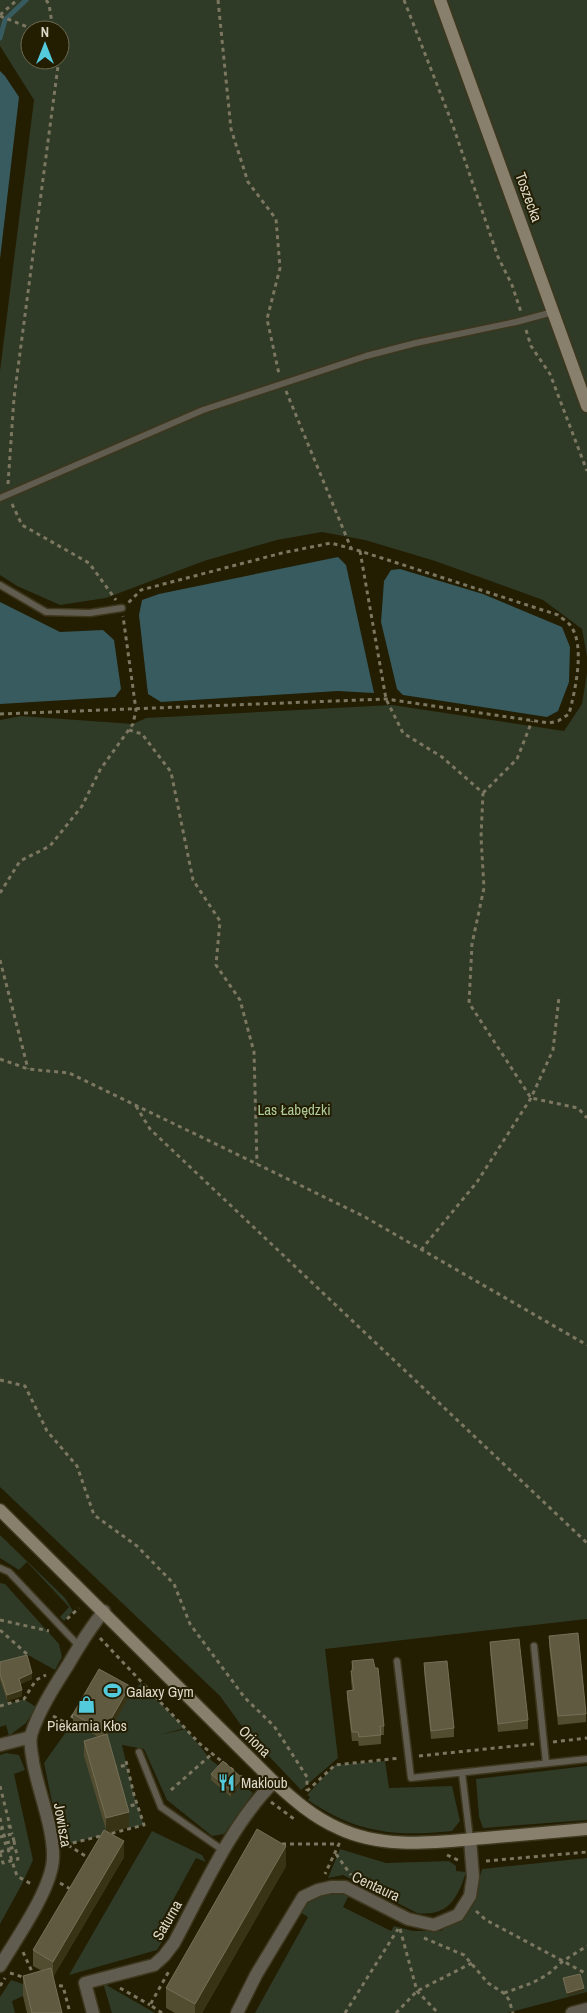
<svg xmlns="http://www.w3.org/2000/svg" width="587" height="2013" font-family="'Archivo Narrow',sans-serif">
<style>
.green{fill:#2f3a27;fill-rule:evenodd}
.water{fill:#375b5f}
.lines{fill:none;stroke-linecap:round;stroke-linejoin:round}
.stream{stroke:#375b5f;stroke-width:5}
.lane-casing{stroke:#3d371e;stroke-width:9}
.street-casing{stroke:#3d371e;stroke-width:15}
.secondary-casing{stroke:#3d371e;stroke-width:15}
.path{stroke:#7c7761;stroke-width:3;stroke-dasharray:4 4;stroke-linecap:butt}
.lane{stroke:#615c50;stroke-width:6}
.street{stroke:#615c50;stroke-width:12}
.secondary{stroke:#88806c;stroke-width:12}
.wall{fill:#524c30}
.shaded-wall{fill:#393316}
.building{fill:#605b40;stroke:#746f56}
.labels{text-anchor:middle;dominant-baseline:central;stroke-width:4;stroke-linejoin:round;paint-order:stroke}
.street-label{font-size:15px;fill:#ddd9c9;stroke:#231d02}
.park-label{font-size:15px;fill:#aeca9b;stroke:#231d02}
.poi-label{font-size:15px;fill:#ddd9c9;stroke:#231d02;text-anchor:start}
</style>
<rect width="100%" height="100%" fill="#231d02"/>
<path class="green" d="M0,0H587V657L582,629L543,600L435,561L365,540L322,532L277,540L204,561L106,598L60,605L17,586L0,575V371L34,100L0,46ZM30,30H60V60H30Z
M587,673V1619L325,1649L338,1758L301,1790L246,1732L220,1696L0,1487V720L21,716L133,724L146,718L392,705L564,731L582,704Z
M0,1535L65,1598L73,1611L64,1621L60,1617L69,1607L27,1562L19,1570L0,1558Z
M0,1583L5,1584L59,1644L62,1657L55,1670L28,1655L0,1662Z
M0,1680L7,1701L11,1703L24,1699L36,1707L26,1723L9,1736L6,1725L0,1727Z
M141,1683L185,1728L159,1735L186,1729L211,1760L253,1793L224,1834L212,1836L167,1800L144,1749L122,1745L134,1795L144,1825L129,1828L107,1751V1834L61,1846L44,1763L73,1722L104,1740L130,1695Z
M6,1753L19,1755L25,1770L14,1774L33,1860L22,1884L0,1924V1755Z
M385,1761L389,1788L452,1786L460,1821L452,1831C395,1837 356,1833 308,1800L310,1797L307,1795L335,1765Z
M587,1766V1820L483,1828L479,1817L476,1779Z
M152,1831L202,1855L206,1862L196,1858L161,1922L171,1926L157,1950L69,1975Z
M340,1849L386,1863L449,1861L456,1866V1871L466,1872C458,1898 448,1917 417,1913L343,1875L328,1878Z
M587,1858V1992L507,2013H255L308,1917L300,1912C311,1895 330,1892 349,1895L343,1907L391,1931L394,1926L413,1931H441L472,1907L482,1869Z
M11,1980L38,1989L12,2001L15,2013H0V1997Z
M103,1983L155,2013H112Z"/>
<path class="water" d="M0,71L5,76L19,97L0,259Z
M338,557L346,565L374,693L338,691L161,702L148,694L139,615L142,600L159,594Z
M400,569L483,594L562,627L570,647L569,682L558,711L547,717L403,695L397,689L381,622L384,581L391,570Z
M0,602L60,632L103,630L114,640L121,689L115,697L0,704Z"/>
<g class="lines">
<path class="stream" d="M0,38L5,20L26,0"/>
<defs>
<path id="lane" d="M0,498L203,410L366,356L416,343L516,322L553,312
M0,585L46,612L90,613L122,608
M0,1568L9,1572L79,1646
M534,1646L546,1763
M397,1661L411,1778L587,1759
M139,1752L161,1807L224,1851
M462,1773L470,1839"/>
<path id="street" d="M0,1745L31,1737
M0,1966C16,1939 52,1889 53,1858C54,1828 38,1791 33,1762C32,1754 29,1742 31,1735C39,1710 54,1687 68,1665C79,1646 90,1628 104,1611
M93,2013L85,1983L154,1965L164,1956L174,1943C202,1891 232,1823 274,1782
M237,2013L256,1975L303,1897L318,1890L331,1887H345L408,1919L434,1925L458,1915L470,1896L473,1877L470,1839
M572,2013L587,2009"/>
<path id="secondary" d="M440,0L587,406
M0,1510L274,1782C294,1800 313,1817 338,1828C384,1850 436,1842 485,1838C519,1835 553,1832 587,1829"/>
</defs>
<use href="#lane" class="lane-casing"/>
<use href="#street" class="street-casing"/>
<use href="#secondary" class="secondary-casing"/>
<path class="path" d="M46,0L49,4L53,30
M218,0L231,129L248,182L276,219L280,268L267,319L279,374
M404,0L452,123L498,257L512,285L521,312
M0,15L17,0
M0,16L35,30
M526,330L531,346L550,374L587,471
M286,391L351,548
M8,484L14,398L58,66L57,60
M12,504L22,525L89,563L116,600
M360,551L386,699L403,733L442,757L483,793L481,837L484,888L472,944L469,1003L531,1098L578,1108L587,1118
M0,714L386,699L549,723L558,721L569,714C575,691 586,645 570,625C567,621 561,618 558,615L360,551L331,543L282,553L141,590L128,603
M129,730L142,734L171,772L193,880L220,921L216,965L240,1000L254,1052L257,1164
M483,793L517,759L532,721
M0,893L20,861L50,846L82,806L100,770L133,724L136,710L123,616
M0,960L28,1069
M0,1059L28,1069L69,1073L257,1164L365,1217L587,1345
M136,1106L150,1129L587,1543
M421,1250L477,1182L531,1098L553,1050L559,997
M0,1380L25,1386L47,1431L77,1466L94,1515L137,1546L174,1584L190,1624L245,1698L274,1726L307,1777V1791
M67,1619L79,1608
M0,1620L49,1631
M0,1630L28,1655
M100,1638L200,1744L234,1771
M0,1706L24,1699L36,1680L46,1675
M53,1716L68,1724L75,1712
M553,1742L587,1738
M419,1756L534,1744
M113,1768L127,1765
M240,1776L253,1787
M0,1786L12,1834
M171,1790L213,1753
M307,1791L335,1765L400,1758
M271,1802L294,1819
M123,1808L137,1804
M0,1818L6,1843L0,1845
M0,1829L10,1826
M0,1837L12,1834L14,1841
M6,1843L14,1841L15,1847L8,1849
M282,1844H339L325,1874
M65,1845L144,1825L134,1795L126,1761
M68,1845L90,1859
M0,1852L8,1849L17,1876L33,1885
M0,1853L3,1863L18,1859L15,1847
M336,1854L351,1875
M447,1855L460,1861
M486,1861L587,1852
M60,1883L72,1890
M476,1911L486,1920L587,1974
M400,1929L417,1991L438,2013
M424,1938L464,1955L488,1983L505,1994L509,2000L513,2013
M23,1952L34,1976
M10,1973L26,1978
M51,1985L63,1986L70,2013
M0,1986L5,1978
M120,1988L150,2005
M504,1993L532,1983L547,1975L563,1961L587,1946
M162,2013L150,2005L169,1971
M345,2013L398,1929
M396,2013L417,1991L472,1963"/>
<use href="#lane" class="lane"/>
<use href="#street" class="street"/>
<use href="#secondary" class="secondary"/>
</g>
<path class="wall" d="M549,1636L586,1714V1722L558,1725L549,1645Z
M490,1642L528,1720V1729L498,1732L490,1651Z
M352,1661L384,1726V1735H381V1744L359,1746L358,1741H352L347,1699V1691L352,1690L351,1680Z
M0,1662L32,1679L20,1684L22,1696L7,1701L0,1680Z
M424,1663L454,1728V1737L431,1739L424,1672Z
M130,1695L107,1735L129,1827L109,1833L124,1857L53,1977L62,2013H27L23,1996V1976L42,1971L33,1966V1950L106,1830L84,1756V1741L98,1737L73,1722V1714Z
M211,1774L242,1784L231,1797L211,1780Z
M286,1866L202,2013H175L166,2008V1988Z"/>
<path class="shaded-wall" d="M32,1673V1679L19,1685V1679Z
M130,1686V1695L104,1740V1731Z
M22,1690V1696L7,1701V1695Z
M242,1778V1784L231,1797V1791Z
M129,1812V1827L106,1833V1818Z
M124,1841V1857L53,1977V1962Z
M286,1846V1866L202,2013H195V2004Z
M584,1988V1991L567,1996V1993Z"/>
<path class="building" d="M578,1633L586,1714L558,1716L549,1636Z
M519,1639L528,1720L498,1724L490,1642Z
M27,1655L32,1673L19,1679L22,1690L7,1695L0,1674V1662Z
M373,1659L375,1668H378L384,1726H380L381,1735L359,1737L358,1732H352L347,1691L354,1690L351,1671L353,1670L352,1661Z
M447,1661L454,1728L431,1731L424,1663Z
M99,1669L130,1686L104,1731L73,1714Z
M107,1734L129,1812L106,1818L84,1741Z
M223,1761L242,1778L231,1791L211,1774Z
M257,1829L286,1846L195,2004L166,1988Z
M104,1830L124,1841L53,1962L33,1950Z
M51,1968L62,2013H32L23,1976Z
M580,1974L584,1988L567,1993L563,1978Z"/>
<defs>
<symbol id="stadium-bare" viewBox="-9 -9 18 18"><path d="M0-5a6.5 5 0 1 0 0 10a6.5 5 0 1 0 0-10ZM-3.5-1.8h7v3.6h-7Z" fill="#54cadd" stroke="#231d02" stroke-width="2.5" paint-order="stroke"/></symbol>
<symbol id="shop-bare" viewBox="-9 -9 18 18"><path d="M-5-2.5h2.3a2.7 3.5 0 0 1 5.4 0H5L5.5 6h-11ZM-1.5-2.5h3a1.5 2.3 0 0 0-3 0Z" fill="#54cadd" stroke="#231d02" stroke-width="2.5" paint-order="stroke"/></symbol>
<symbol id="restaurant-bare" viewBox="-9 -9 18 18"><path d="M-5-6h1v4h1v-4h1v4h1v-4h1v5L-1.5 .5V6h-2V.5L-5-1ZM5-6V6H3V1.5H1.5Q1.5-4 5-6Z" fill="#54cadd" stroke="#231d02" stroke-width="2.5" paint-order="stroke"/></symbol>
</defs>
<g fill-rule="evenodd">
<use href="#stadium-bare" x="100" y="1678" width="25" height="25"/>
<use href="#shop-bare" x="74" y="1692" width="25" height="25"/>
<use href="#restaurant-bare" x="214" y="1770" width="25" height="25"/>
</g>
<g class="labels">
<g class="street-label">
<text transform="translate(529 197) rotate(70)">Toszecka</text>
<text transform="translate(255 1741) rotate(44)">Oriona</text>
<text transform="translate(63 1825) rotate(80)">Jowisza</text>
<text transform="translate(376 1886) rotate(25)">Centaura</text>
<text transform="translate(167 1920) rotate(-60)">Saturna</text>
</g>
<g class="park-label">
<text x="294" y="1109">Las Łabędzki</text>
</g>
<g class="poi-label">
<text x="126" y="1691">Galaxy Gym</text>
<text x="87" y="1725" text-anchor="middle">Piekarnia Kłos</text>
<text x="241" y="1782">Makloub</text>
</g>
</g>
<g transform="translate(45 45)"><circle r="24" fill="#231d02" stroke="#6d6852"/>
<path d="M0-4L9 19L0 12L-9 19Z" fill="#54cadd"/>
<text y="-8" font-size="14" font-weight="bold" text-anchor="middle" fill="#ddd9c9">N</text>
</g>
</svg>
